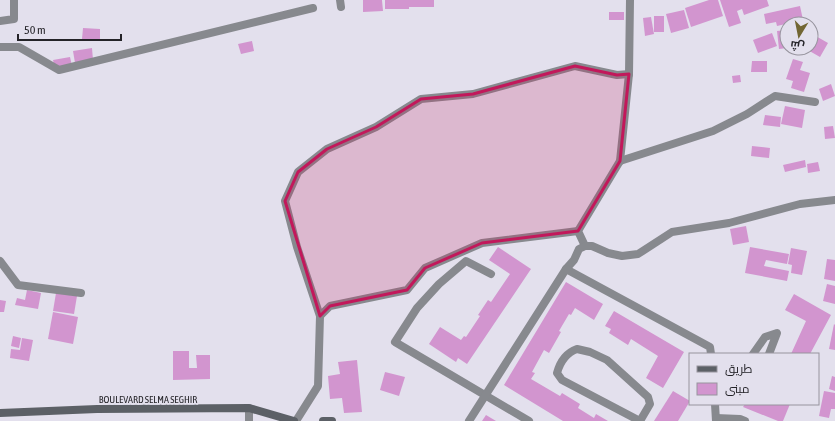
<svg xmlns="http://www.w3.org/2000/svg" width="835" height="421" font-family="'Asap Condensed',Cairo,sans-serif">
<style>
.building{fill:#d295cf}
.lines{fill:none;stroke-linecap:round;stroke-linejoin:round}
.street{stroke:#87898e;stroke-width:8}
.secondary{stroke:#5c6066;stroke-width:8}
.marked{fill:#c2185b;fill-opacity:0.2;stroke:#c2185b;stroke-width:3;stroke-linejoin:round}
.labels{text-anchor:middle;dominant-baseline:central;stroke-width:3.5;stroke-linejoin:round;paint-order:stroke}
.street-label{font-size:10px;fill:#242328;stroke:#e3e0ed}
</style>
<rect width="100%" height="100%" fill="#e3e0ed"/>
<g class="building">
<path d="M363 0H382L383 11 363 12Z"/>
<path d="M385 0H434V7H409V9H385Z"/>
<path d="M709 0H718L723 16 691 27 685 8Z"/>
<path d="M720 0H767L769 6 744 15 742 9 737 11 741 23 729 27Z"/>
<path d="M800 6 803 20 777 26 776 22 766 24 764 14Z"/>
<path d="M684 10 689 28 671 33 666 14Z"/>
<rect x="609" y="12" width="15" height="8"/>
<rect x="654" y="16" width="10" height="16"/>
<path d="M651 17 654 34 645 36 643 18Z"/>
<path d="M83 28 100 29V40L82 39Z"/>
<path d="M787 30V48L779 49 777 31Z"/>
<path d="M772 33 777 46 758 53 753 40Z"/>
<path d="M814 35 828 43 820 57 806 49V48H811V40Z"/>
<path d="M252 41 254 51 241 54 238 44Z"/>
<path d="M92 48 93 60 75 63 73 51Z"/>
<path d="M70 57 72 66 55 69 53 60Z"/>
<path d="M793 59 803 62 800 70 810 73 804 92 791 88 793 81 786 79Z"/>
<path d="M752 61H767V72H751Z"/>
<path d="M740 75 741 82 733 83 732 76Z"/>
<path d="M831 84 835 96 823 101 819 89Z"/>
<path d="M785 106 805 110 802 128 781 124Z"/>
<path d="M765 115 781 117 780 127 763 125Z"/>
<path d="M833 126 835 138 825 139 824 127Z"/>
<path d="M752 146 770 148 769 158 751 156Z"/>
<path d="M805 160 806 167 785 172 783 165Z"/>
<path d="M818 162 820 171 808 173 807 164Z"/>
<path d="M746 226 749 242 733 245 730 229Z"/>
<path d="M498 247 531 269 467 364 458 358 456 362 429 344 440 327 461 340 464 336 466 337 480 316 478 315 488 300 491 302 510 274 489 260Z"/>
<path d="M750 247 789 254 787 264 766 260 764 266 789 271 787 281 745 273Z"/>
<path d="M791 248 807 251 802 275 791 273 792 265 788 264Z"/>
<path d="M827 259 835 260V281L824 279Z"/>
<path d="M566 282 603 304 594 320 575 308 571 315 569 314 559 331 561 332 549 353 544 350 532 372 535 373 531 379 560 396 562 393 580 404 578 408 594 418 596 414 608 421H563L504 385Z"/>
<path d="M827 284 835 286V304L823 301Z"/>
<path d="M27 290 41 293 38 309 15 305 17 298 25 300Z"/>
<path d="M56 293 77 296 74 314 53 311Z"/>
<path d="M794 294 831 315 810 354H791L806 321 785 310Z"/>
<path d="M0 300 6 301 4 312H0Z"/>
<path d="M614 311 684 352 663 388 646 378 658 356 631 339 628 345 609 333 611 329 605 326Z"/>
<path d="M53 312 78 317 73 344 48 339Z"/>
<path d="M834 324 835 325V350L829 349Z"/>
<path d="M13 336 21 338 19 348 11 346Z"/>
<path d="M22 338 33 340 29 361 10 358 11 349 20 350Z"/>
<path d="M173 351H189V368H197L196 355H210V379L173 380Z"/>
<path d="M357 360 362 412 344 413 342 398 330 399 328 376 340 374 338 362Z"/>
<path d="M385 372 405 377 399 396 380 390Z"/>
<path d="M832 376 835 377V391L829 389Z"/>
<path d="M673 391 690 401 678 421H654Z"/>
<path d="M824 391 835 393V409H831L829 418 819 416Z"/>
<path d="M745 404H790L783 421H778L743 407Z"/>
<path d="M486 415 496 421H482Z"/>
</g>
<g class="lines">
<g class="street">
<path d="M340 0 341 7"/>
<path d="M0 21 14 19V0"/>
<path d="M0 47H19L59 70 313 8"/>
<path d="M620 161 629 74 630 0"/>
<path d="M585 246 578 231 620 161 713 131 747 114 775 96 815 102"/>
<path d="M0 261 18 285 81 293"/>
<path d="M566 269 574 260 579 249 585 246H592L608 253 622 256 638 254 672 232 729 223 800 204 835 200"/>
<path d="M491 274 466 261 439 284 417 308 395 342 529 421"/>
<path d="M320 316 297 247 285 201 298 172 327 149 376 127 421 99 473 94 575 66 617 75 629 74"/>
<path d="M577 349 590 352 607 360 648 397 650 404 640 421 562 380 557 373C560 362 566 353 577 349Z"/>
<path d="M753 354 765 337 777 333 769 354"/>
<path d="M715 404 716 421"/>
<path d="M249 408V421"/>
<path d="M716 418 740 419 745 421"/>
<path d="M296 421 318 386 320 316 330 306 407 290 425 268 482 243 578 231"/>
<path d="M469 421 566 269 710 347 711 354"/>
</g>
<g class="secondary">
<path d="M0 413 97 409 249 408 294 421"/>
<path d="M323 421H332"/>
</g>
</g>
<path class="marked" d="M575 66 617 75 629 74 620 161 578 231 482 243 425 268 407 290 330 306 320 316 285 201 298 172 327 149 376 127 421 99 473 94Z"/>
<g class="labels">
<g class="street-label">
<text x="148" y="399">BOULEVARD SELMA SEGHIR</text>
</g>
</g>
<rect x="689" y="353" width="130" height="52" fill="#e3e0ed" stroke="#97949e"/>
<rect x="697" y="366" width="20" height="6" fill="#5c6066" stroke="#97949e"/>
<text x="725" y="373" font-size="12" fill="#242328">طريق</text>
<rect x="697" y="383" width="20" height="12" fill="#d295cf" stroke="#97949e"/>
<text x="725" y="393" font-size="12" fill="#242328">مبنى</text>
<g transform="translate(799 36) rotate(190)"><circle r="19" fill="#e3e0ed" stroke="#97949e"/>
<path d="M0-3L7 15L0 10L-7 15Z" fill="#726633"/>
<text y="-6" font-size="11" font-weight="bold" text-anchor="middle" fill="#242328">ش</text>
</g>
<path d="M18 34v6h103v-6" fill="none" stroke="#242328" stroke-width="2"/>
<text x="24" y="34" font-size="12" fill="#242328" stroke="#e3e0ed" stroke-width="3" paint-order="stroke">50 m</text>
</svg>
